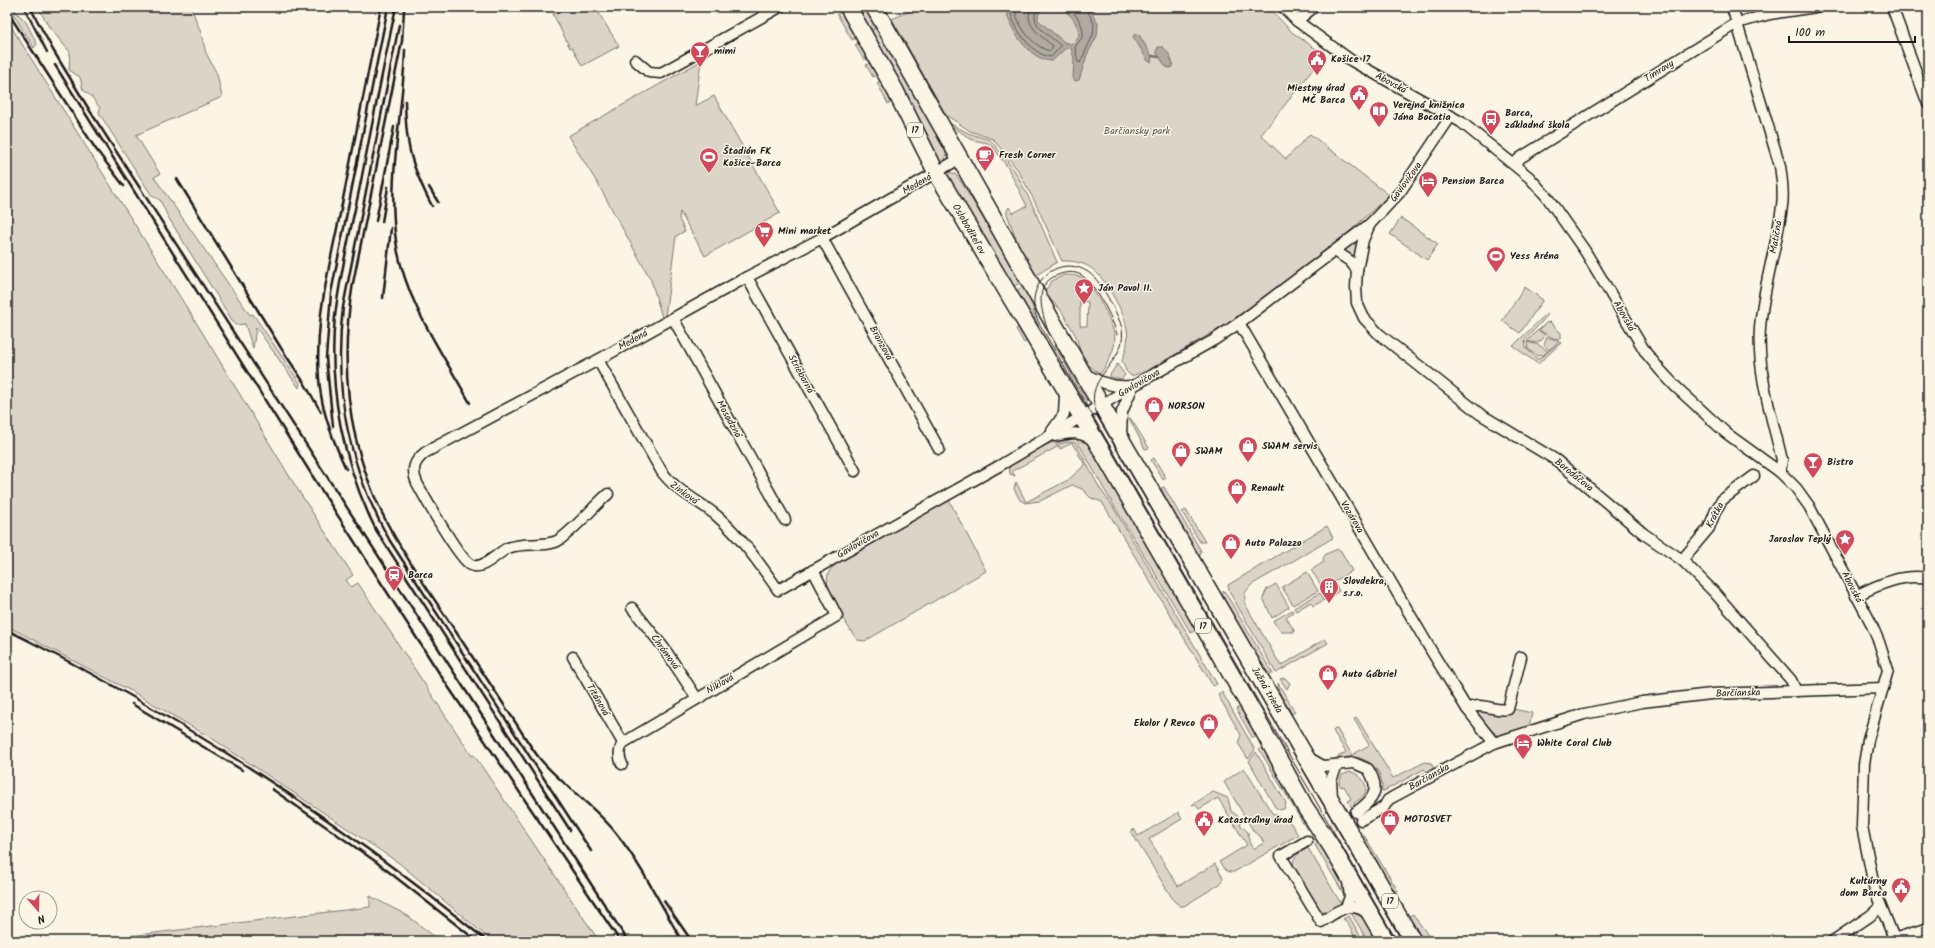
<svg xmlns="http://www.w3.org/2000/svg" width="1935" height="948" font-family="Kalam,sans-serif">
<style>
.green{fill:#dbd5c8;stroke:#7c7872;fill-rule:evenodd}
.water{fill:#b0aba1;stroke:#75726c}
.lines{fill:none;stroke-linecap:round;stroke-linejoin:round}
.shore{stroke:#575551;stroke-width:1}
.stream{stroke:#75726c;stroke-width:2.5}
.minor-tunnel{stroke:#dad4c7;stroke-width:10;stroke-dasharray:10 5;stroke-linecap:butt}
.minor-casing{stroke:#1c1c1c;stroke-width:13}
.primary-casing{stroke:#1c1c1c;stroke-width:19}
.minor{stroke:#fcf5e5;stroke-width:10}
.primary{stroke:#fcf5e5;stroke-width:16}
.tram{stroke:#1c1c1c;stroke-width:1}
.rail{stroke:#1c1c1c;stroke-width:2.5}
.labels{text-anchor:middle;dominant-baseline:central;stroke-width:3;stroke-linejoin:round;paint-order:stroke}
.shield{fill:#fcf5e5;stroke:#5f5d58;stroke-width:1}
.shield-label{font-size:9px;font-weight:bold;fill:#1c1c1c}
.poi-label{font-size:10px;font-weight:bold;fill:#1c1c1c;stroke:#fcf5e5;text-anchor:start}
.street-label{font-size:10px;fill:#1c1c1c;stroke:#fcf5e5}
.park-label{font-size:10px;fill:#555450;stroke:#fcf5e5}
</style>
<rect width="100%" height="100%" fill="#fcf5e5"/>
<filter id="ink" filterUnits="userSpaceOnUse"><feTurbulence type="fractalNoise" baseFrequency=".025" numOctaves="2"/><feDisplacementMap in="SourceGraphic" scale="8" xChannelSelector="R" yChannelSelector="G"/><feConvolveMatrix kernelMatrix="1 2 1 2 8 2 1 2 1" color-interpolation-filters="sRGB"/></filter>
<g filter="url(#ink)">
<g class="green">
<path d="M9 7H15V11L26 22 37 44 34 48Z"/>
<path d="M38 7H191L201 33 206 53 217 74 222 97 136 135 160 174 154 177 250 315 253 314 300 383 299 388 256 327 253 349 245 324 235 325 168 217 160 200 152 196 99 113 100 108 91 96 83 90 80 77 69 70 70 52 49 27Z"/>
<path d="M571 7H595L619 46 582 66 572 47 570 48 553 14Z"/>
<path d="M853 7H867L877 26 867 32Z"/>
<path d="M919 7H1268L1293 33 1319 51 1322 58 1261 135 1286 159 1310 134 1389 195 1349 232 1227 324 1147 371 1131 376 1126 371 1122 360C1134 335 1125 316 1112 294 1100 273 1089 260 1062 261L1035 202 1018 170 993 139 970 131 946 115 892 19Z"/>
<path d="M842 11 857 37 852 40 837 14Z"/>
<path d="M7 20 202 332 296 487 353 575 346 580 351 587 358 583 472 756 474 755 599 941H492L399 863 216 741 133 692 7 626Z"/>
<path d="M878 27 945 147C946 153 947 161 941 165L868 33Z"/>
<path d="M861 42 868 57 864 60 855 45Z"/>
<path d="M701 61 695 106 714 96 780 213 705 256 680 212 679 219 685 231 676 236 664 324 651 280 598 184 568 136Z"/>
<path d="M871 62 879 74 873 77 866 65Z"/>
<path d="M882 80 894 101 888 104 877 83Z"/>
<path d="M942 119 968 133 990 140 994 144 1015 171 1032 204 1057 262 1035 276 1025 262 1007 214V210L1009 207 1013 213 1027 206 1008 168 993 147 988 143 972 140Z"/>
<path d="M949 172 955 174 960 180 996 240 1023 281 1013 287 946 175Z"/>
<path d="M1401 218 1438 244 1427 260 1390 234Z"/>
<path d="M1357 239 1355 257 1342 251Z"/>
<path d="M1064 275C1070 275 1077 275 1082 278 1095 286 1115 326 1115 340 1114 352 1107 365 1100 374L1086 363 1081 354 1076 336 1061 310 1047 296 1045 291 1052 281ZM1080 301 1088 302 1087 326H1080Z"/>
<path d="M1026 285 1032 300 1034 315 1040 330 1082 402 1015 291Z"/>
<path d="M1525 287 1543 300 1520 333 1502 321Z"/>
<path d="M1547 313V316L1525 340 1526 348 1537 359H1539L1560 342 1561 343 1538 364 1513 346Z"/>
<path d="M1550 322 1561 333V339L1553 338 1539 330 1546 323Z"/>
<path d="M1049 325 1088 396 1086 401 1056 348Z"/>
<path d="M1020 326 1028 340 1024 343 1016 329Z"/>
<path d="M1538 330 1545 335 1542 340 1536 343 1527 341Z"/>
<path d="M1547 337 1559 341 1549 350 1544 345Z"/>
<path d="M1527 342 1539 345 1548 351 1543 355 1537 356 1528 349Z"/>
<path d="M1117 364 1125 375 1122 379 1109 377Z"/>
<path d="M1129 418 1131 419 1149 448 1145 449Z"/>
<path d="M1072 436 1073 439 1056 443V445L1067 442H1075L1099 487 1113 507 1217 684 1213 686 1102 502 1091 498 1082 489 1072 485 1040 501 1025 503 1020 500 1014 489 1016 482 1026 502 1068 480 1085 465 1072 443 1060 449 1059 446 1012 471 1015 476 1010 474 1009 467C1028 454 1049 441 1072 436Z"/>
<path d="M1075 437 1083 440 1092 446 1199 628 1191 633 1104 489Z"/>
<path d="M1154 458 1166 478 1163 480 1151 460Z"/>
<path d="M1164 487 1201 551 1199 559 1185 538 1161 488Z"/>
<path d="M949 500 986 571 865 641 857 640C848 626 820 588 829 572 830 569 835 566 837 563Z"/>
<path d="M1186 510 1205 542H1200L1182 512Z"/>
<path d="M1327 526 1333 538 1251 585 1245 593V604L1281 666 1325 639 1328 643 1276 673 1230 593 1228 585Z"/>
<path d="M1338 549 1341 551 1352 571 1323 588 1311 570 1324 562 1323 558 1326 554Z"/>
<path d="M1307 572 1318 591 1293 605 1282 587Z"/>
<path d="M1276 584 1289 607 1272 618 1263 598 1267 589Z"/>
<path d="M1336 585 1339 591 1328 598 1324 591Z"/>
<path d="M1223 590 1225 592 1273 674C1259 674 1220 603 1223 590Z"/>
<path d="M1320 593 1324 600 1313 606 1311 602 1296 611 1294 608Z"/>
<path d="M1292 610 1293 612 1286 617 1295 632H1281L1273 621Z"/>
<path d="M1285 678 1290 683 1287 689 1280 679Z"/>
<path d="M1278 683 1295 712 1292 714 1279 692Z"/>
<path d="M1222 692 1255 750 1248 759 1238 743 1241 735 1218 695Z"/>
<path d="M1244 705 1261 737H1252L1236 709Z"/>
<path d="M1484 709 1511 715 1513 709 1532 713 1529 727 1499 737 1486 725 1477 713Z"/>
<path d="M1357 718 1393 778 1425 762 1431 763 1434 769 1428 773 1424 769 1384 791H1382C1384 770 1368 756 1348 757 1342 758 1336 763 1330 762L1346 752 1333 731 1335 729H1337L1352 755 1369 745 1354 719Z"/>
<path d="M1264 744 1295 798 1309 828 1307 830 1259 749Z"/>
<path d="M1256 752 1286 803 1284 809 1279 810 1275 807 1249 761Z"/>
<path d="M1244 768 1272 813 1290 822 1298 835 1234 872C1226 873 1223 867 1219 862L1247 845 1218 798 1199 809 1195 804 1192 805 1213 792 1228 798 1231 811 1239 817 1241 826 1248 832 1249 842 1253 849 1264 843 1260 836 1254 832 1224 782Z"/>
<path d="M1350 772C1360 773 1370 785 1364 795 1361 799 1357 801 1354 803L1356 808 1353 810 1348 801 1351 799 1344 786 1341 787 1339 783 1342 775Z"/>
<path d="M1179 812V814L1182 819 1149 839 1178 886 1215 864 1223 878 1220 884 1184 906H1180L1174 901 1131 832 1134 829 1138 836Z"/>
<path d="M1363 834 1364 835 1398 891 1395 893C1386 882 1362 846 1363 834Z"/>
<path d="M1319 843 1344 886 1346 898 1315 845Z"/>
<path d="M1308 848 1340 902 1341 905C1332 910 1326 915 1317 907L1293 866C1292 856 1301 852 1308 848Z"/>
<path d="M370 896 408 916 440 941H88L370 907Z"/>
<path d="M1351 913C1365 914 1370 930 1376 941H1368Z"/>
<path d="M1413 914 1432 941H1420L1408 917Z"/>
<path d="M1349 916 1363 941H1357L1347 922 1343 919Z"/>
</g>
<g class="water">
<path d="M1006 7H1048C1041 9 1038 12 1038 20L1064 42 1071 44 1076 41 1079 35C1077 21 1071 14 1058 7H1089L1098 24 1097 36 1087 55 1079 80 1075 81 1073 79 1074 59 1071 48H1066L1052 61C1030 61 1007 27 1006 7Z"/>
<path d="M1136 34 1139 35 1152 56 1151 62 1148 61 1134 38 1133 36Z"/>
<path d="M1158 47H1163L1169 54 1173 64 1171 68 1166 67 1156 52Z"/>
</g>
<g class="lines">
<g class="shore">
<path d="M1010 7C1011 25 1031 55 1051 57L1061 46C1050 35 1025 24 1039 7"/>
<path d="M1015 7C1016 25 1033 47 1050 51L1053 46C1042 37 1021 23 1032 7"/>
<path d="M1066 7C1077 15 1083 22 1083 36L1075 47 1078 62 1080 63 1093 35 1094 24 1086 7"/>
</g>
<g class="stream">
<path d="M1092 11 1098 7"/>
<path d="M1152 56 1159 57"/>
</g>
<path class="minor-tunnel" d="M1307 841 1356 812"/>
<defs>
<g id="minor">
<path d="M1283 7 1297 21 1352 61 1461 122 1529 177 1547 197 1585 251 1646 353 1661 371 1676 387 1726 433 1780 472 1796 488 1809 506 1870 621 1879 642 1888 670 1868 740 1864 764 1862 826 1875 891 1895 941"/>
<path d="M1732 7 1780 166C1782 179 1784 193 1782 206 1777 247 1763 286 1760 328 1757 373 1772 417 1782 460L1780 472"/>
<path d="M1892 7 1928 104"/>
<path d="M1297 21 1314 7"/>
<path d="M635 60 649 72 661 73 780 7"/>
<path d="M1514 164 1520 158 1737 23 1770 14 1816 7"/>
<path d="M1370 224 1363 240 1357 270 1356 287 1357 303 1364 318 1378 333 1403 353 1480 414 1556 460 1644 534 1682 560 1714 592 1791 680 1796 691"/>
<path d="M822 238 939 449"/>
<path d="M1335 251 1350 261 1357 270"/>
<path d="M747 277 855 471"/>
<path d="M673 318 785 520"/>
<path d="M1239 323 1432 652 1467 709 1494 743"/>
<path d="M598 360 662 472C676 491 699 501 717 516 741 537 760 564 778 590L999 466 1133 386 1214 340 1239 323 1370 224 1400 192 1451 116"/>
<path d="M1084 373C1099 382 1113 388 1131 386"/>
<path d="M1052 431 1064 414 1065 394"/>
<path d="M1121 435 1122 412 1133 386"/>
<path d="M1055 436C1069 432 1082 431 1094 441"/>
<path d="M608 494C592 508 577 527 559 540 547 548 523 541 508 548 498 552 483 571 471 565 459 559 425 498 417 483 411 469 414 461 426 452L598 360 747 277 822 238 959 159"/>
<path d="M1682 560 1709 528 1716 510 1722 500 1754 476"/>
<path d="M1856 596C1879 584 1902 574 1928 578"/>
<path d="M632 608 664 648 696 697"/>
<path d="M573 657 623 743"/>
<path d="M1467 709C1482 701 1494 712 1508 709L1521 657"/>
<path d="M1309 758 1323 766 1354 763 1368 769C1381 789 1374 800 1356 812"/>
<path d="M622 764C618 756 619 750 623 743L837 616 813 570"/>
<path d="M1332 797 1331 780 1337 766"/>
<path d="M1361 820 1384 807 1388 800 1393 797 1494 743 1584 714 1642 702 1711 694 1883 688"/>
<path d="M1307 841 1281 856 1321 922C1336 912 1352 898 1369 915"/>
<path d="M1346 907 1350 897 1348 881"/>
<path d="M1894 939 1928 928"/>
<path d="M1833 941 1870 916 1880 907"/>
</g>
<g id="primary">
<path d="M848 7 895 90 936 172 1099 446 1254 714 1305 807 1331 846 1386 941"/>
<path d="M874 7 1040 300 1413 941"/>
</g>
</defs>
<use href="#minor" class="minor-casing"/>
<use href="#primary" class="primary-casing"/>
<use href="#minor" class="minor"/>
<use href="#primary" class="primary"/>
<g class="tram">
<path d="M1048 331C1042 312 1032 284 1058 275 1065 272 1074 271 1081 275 1095 283 1114 320 1117 335"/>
<path d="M1397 941 1040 325C1036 317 1033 308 1034 299 1037 272 1065 257 1088 272 1101 281 1110 301 1117 315 1141 361 1078 372 1097 414L1402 941"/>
</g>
<g class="rail">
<path d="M24 7 47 52"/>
<path d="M30 7 53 50 90 111 628 941"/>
<path d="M396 7C383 68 371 130 359 191 350 232 340 274 335 316 328 389 343 464 376 530L570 830"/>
<path d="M404 10 402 41 353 283C339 365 348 447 386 521 408 563 436 601 462 641 478 665 494 690 510 714 520 729 529 745 540 759 563 786 594 805 616 833 642 866 661 905 682 941"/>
<path d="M7 11 95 148 124 186"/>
<path d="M399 25 343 307C333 389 349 469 390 541L591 851"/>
<path d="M405 50C403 114 387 178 396 241 404 300 442 352 470 403"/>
<path d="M55 65 320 488 443 679 620 941"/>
<path d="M405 101C406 147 411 165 432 206"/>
<path d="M177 179 281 348 305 384 321 412"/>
<path d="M429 187 438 202"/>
<path d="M376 221 394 127"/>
<path d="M382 222 388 187"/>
<path d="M383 298 391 228"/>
<path d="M333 426 326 358 331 293 388 7"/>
<path d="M346 469C335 445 325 421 321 395 311 333 329 269 341 209 354 142 368 74 381 7"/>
<path d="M7 630C179 715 339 820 487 941"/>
<path d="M132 704 242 770"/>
<path d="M272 789 375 861 477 941"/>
<path d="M664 901 691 940"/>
</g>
</g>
</g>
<defs>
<symbol id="bar-pin" viewBox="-11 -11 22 30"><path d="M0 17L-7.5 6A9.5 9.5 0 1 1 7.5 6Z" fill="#d1495b" stroke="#fcf5e5"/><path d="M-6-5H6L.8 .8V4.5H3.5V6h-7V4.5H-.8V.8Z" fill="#fff"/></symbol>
<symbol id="civic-pin" viewBox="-11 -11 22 30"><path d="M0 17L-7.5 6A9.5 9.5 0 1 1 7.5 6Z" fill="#d1495b" stroke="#fcf5e5"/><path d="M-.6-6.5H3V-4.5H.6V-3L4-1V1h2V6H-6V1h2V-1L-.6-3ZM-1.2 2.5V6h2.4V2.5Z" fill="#fff"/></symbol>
<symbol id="library-pin" viewBox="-11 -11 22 30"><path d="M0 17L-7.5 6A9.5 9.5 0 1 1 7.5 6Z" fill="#d1495b" stroke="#fcf5e5"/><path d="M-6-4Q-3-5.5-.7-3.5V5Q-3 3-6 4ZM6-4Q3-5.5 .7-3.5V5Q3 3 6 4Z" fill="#fff"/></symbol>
<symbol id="bus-pin" viewBox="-11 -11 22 30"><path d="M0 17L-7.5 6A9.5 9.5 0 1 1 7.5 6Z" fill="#d1495b" stroke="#fcf5e5"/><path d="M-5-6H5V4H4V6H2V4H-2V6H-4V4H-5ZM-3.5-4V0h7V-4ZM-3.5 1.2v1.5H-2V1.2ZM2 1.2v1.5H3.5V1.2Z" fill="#fff"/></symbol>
<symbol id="cafe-pin" viewBox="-11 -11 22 30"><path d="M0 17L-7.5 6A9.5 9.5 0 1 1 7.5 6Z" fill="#d1495b" stroke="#fcf5e5"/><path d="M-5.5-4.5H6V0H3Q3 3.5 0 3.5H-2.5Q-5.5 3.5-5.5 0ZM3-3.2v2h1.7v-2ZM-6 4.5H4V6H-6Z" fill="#fff"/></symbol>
<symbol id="stadium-pin" viewBox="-11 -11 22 30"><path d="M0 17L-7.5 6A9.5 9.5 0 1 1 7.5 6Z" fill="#d1495b" stroke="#fcf5e5"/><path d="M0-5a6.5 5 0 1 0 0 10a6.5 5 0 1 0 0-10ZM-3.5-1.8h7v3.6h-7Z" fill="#fff"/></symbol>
<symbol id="hotel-pin" viewBox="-11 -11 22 30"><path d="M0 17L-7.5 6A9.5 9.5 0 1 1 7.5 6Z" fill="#d1495b" stroke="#fcf5e5"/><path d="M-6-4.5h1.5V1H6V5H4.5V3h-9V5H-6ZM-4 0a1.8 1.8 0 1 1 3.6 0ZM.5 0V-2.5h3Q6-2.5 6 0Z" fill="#fff"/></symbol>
<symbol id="supermarket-pin" viewBox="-11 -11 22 30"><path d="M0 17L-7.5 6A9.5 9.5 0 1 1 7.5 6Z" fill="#d1495b" stroke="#fcf5e5"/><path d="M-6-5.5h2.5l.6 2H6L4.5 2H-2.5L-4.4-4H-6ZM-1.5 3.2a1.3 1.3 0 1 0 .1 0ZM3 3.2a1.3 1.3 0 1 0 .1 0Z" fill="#fff"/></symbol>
<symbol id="sight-pin" viewBox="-11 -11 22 30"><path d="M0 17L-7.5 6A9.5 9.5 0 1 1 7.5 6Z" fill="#d1495b" stroke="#fcf5e5"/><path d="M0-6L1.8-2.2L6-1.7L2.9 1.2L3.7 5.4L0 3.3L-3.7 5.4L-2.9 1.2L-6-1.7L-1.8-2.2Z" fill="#fff"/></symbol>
<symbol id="shop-pin" viewBox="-11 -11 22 30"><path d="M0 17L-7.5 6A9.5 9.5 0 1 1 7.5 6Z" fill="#d1495b" stroke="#fcf5e5"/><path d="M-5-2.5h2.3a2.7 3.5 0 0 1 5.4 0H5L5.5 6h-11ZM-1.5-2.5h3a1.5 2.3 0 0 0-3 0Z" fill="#fff"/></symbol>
<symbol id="station-pin" viewBox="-11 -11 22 30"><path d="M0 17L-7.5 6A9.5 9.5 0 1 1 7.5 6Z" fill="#d1495b" stroke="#fcf5e5"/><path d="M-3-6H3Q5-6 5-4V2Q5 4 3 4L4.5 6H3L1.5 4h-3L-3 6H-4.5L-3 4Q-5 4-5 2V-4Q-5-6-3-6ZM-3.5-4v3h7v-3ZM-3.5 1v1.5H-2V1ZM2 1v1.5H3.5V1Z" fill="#fff"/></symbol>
<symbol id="building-pin" viewBox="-11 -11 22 30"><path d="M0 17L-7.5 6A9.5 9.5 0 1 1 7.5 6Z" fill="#d1495b" stroke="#fcf5e5"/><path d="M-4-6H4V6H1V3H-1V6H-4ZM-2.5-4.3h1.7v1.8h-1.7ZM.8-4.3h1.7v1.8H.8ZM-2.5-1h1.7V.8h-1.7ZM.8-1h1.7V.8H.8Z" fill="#fff"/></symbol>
</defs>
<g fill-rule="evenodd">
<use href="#bar-pin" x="689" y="40" width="22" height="30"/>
<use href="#civic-pin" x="1306" y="48" width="22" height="30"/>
<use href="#civic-pin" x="1348" y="83" width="22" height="30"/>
<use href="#library-pin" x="1368" y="100" width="22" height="30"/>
<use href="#bus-pin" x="1480" y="108" width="22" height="30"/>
<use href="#cafe-pin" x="974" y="144" width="22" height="30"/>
<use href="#stadium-pin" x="698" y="146" width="22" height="30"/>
<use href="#hotel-pin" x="1417" y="170" width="22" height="30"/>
<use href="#supermarket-pin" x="753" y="220" width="22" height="30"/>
<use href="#stadium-pin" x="1485" y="245" width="22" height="30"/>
<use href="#sight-pin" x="1073" y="277" width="22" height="30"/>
<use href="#shop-pin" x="1143" y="395" width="22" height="30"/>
<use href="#shop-pin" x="1237" y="435" width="22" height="30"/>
<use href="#shop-pin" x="1170" y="440" width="22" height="30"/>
<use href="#bar-pin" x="1802" y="451" width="22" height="30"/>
<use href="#shop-pin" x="1226" y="477" width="22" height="30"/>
<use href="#sight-pin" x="1834" y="528" width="22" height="30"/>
<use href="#shop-pin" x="1220" y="532" width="22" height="30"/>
<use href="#station-pin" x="383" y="564" width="22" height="30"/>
<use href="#building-pin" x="1318" y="576" width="22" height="30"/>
<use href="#shop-pin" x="1317" y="663" width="22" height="30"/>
<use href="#shop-pin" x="1198" y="712" width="22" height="30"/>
<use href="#hotel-pin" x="1512" y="732" width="22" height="30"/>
<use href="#shop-pin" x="1379" y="808" width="22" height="30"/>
<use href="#civic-pin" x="1193" y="809" width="22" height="30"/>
<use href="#civic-pin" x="1890" y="876" width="22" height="30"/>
</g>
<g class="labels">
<g class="shield">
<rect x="907" y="123" width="16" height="14" rx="3"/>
<rect x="1195" y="619" width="16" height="14" rx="3"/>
<rect x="1382" y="894" width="16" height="14" rx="3"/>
</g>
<g class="shield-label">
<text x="915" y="130">17</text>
<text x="1203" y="626">17</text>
<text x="1390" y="901">17</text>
</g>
<g class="poi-label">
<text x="714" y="51">mimi</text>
<text x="1331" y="59">Košice 17</text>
<text x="1345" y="88" text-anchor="end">Miestny úrad<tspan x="1345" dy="12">MČ Barca</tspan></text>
<text x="1393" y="105">Verejná knižnica<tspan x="1393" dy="12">Jána Bocatia</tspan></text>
<text x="1505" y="113">Barca,<tspan x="1505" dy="12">základná škola</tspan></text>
<text x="723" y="151">Štadión FK<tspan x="723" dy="12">Košice-Barca</tspan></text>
<text x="999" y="155">Fresh Corner</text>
<text x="1442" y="181">Pension Barca</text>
<text x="778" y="231">Mini market</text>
<text x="1510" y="256">Yess Aréna</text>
<text x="1098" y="288">Ján Pavol II.</text>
<text x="1168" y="406">NORSON</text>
<text x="1262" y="446">SWAM servis</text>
<text x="1195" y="451">SWAM</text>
<text x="1827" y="462">Bistro</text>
<text x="1251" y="488">Renault</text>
<text x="1831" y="539" text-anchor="end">Jaroslav Teplý</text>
<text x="1245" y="543">Auto Palazzo</text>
<text x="408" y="575">Barca</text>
<text x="1343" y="581">Slovdekra,<tspan x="1343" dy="12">s.r.o.</tspan></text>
<text x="1342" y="674">Auto Gábriel</text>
<text x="1195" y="723" text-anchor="end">Ekolor / Revco</text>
<text x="1537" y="743">White Coral Club</text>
<text x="1404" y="819">MOTOSVET</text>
<text x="1218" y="820">Katastrálny úrad</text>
<text x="1887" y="881" text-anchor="end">Kultúrny<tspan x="1887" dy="12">dom Barca</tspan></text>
</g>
<g class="street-label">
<text transform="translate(1659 71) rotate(-32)">Timravy</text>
<text transform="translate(1391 83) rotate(28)">Abovská</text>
<text transform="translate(1406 182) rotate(-54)">Gavlovičova</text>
<text transform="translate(917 184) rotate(-30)">Medená</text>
<text transform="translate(969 229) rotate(60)">Osloboditeľov</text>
<text transform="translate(1776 237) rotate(-80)">Matičná</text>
<text transform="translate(1624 316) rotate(60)">Abovská</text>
<text transform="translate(633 340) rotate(-29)">Medená</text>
<text transform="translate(881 343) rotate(61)">Bronzová</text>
<text transform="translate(801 374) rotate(61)">Strieborná</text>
<text transform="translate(1139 383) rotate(-30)">Gavlovičova</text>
<text transform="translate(729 419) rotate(61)">Mosadzná</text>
<text transform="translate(1574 475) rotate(39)">Borodáčova</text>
<text transform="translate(684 493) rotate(36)">Zinková</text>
<text transform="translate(1715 515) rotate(-62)">Krátka</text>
<text transform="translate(1352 517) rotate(59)">Vozárova</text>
<text transform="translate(858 544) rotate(-30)">Gavlovičova</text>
<text transform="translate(1852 587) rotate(62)">Abovská</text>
<text transform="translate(665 652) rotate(54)">Chrómová</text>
<text transform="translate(720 684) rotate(-30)">Niklová</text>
<text transform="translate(1267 690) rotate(60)">Južná trieda</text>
<text transform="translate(1738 693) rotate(-2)">Barčianska</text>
<text transform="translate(598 700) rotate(60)">Titánová</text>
<text transform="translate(1429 777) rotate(-29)">Barčianska</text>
</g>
<g class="park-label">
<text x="1137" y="131">Barčiansky park</text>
</g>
</g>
<rect width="1935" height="948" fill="none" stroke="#fcf5e5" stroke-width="24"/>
<rect x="12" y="12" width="1911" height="924" fill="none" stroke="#1c1c1c" stroke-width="1.5" filter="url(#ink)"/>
<g transform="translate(38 910) rotate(160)"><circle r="19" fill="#fcf5e5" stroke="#a29e95"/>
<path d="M0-3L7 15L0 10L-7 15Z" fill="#d1495b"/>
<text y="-6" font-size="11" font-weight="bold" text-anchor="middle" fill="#1c1c1c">N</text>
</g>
<path d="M1789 36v6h126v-6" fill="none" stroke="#1c1c1c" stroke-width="2"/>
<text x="1795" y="36" font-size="12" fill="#1c1c1c" stroke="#fcf5e5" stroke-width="3" paint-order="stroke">100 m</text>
</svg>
